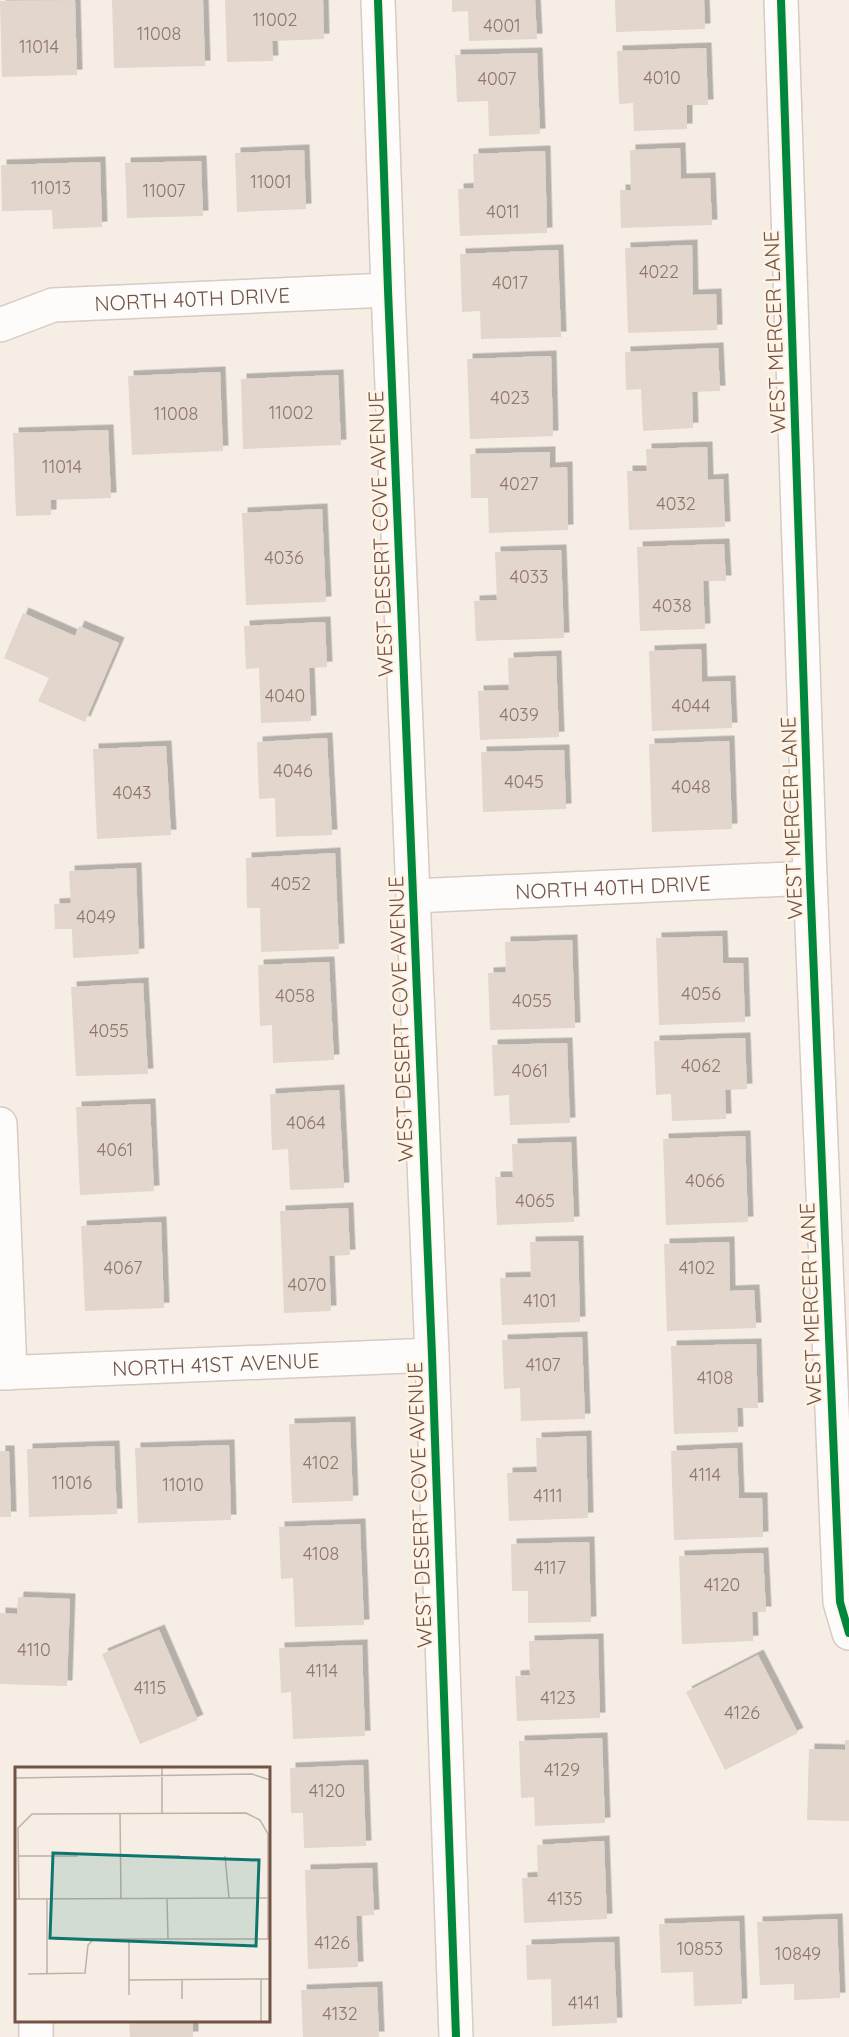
<svg xmlns="http://www.w3.org/2000/svg" width="849" height="2037" font-family="Quicksand,sans-serif">
<style>
.building{fill:#e2d6cd;filter:url(#shadow)}
.lines{fill:none;stroke-linecap:round;stroke-linejoin:round}
.minor-casing{stroke:#d7cbc4;stroke-width:36}
.minor{stroke:#fefcfb;stroke-width:33}
.cycleway-casing{stroke:#fff3e5;stroke-width:11}
.cycleway{stroke:#00873e;stroke-width:8}
.labels{text-anchor:middle;dominant-baseline:central;stroke-width:5;stroke-linejoin:round;paint-order:stroke}
.number-label{font-size:18px;fill:#90766b}
.street-label{font-size:21px;fill:#725447;stroke:#fff3e5}
.inset-road{fill:none;stroke:#c1b0a6;stroke-width:1.5}
.view{fill:#0f766e;fill-opacity:0.15;stroke:#0f766e;stroke-width:3}
.inset-edge{fill:none;stroke:#725447;stroke-width:3}
</style>
<defs>
<filter id="shadow"><feDropShadow dx="5.5" dy="-5.5" stdDeviation="0" flood-color="#0004"/></filter>
</defs>
<rect width="100%" height="100%" fill="#f6eee5"/>
<g class="building">
<path d="M75 0 77 75 2 77 0 1Z"/>
<path d="M112 0H203L205 66 114 68Z"/>
<path d="M225 0H323L324 39 272 41 273 61 227 62Z"/>
<path d="M452 0H535L537 39 469 41 468 11 452 12Z"/>
<path d="M615 0H704L705 29 616 32Z"/>
<path d="M706 48 708 105H687V129L634 131 633 103 619 104 617 51Z"/>
<path d="M537 53 540 134 489 136 488 101 457 102 455 55Z"/>
<path d="M680 148 681 179 710 178 712 225 621 228 620 190H631L630 150Z"/>
<path d="M304 150 306 209 237 212 235 153Z"/>
<path d="M545 151 547 233 460 236 458 189 474 188 473 154Z"/>
<path d="M201 161 203 216 127 218 125 163Z"/>
<path d="M100 162 102 227 53 229 52 210 2 211 1 165Z"/>
<path d="M692 245 693 295 716 294 717 330 628 333 625 248Z"/>
<path d="M558 250 561 337 481 339 480 311 462 312 460 254Z"/>
<path d="M718 348 720 391 692 392 693 428 643 431 641 389 626 390 625 352Z"/>
<path d="M551 356 553 436 470 439 467 359Z"/>
<path d="M220 372 223 451 132 455 128 376Z"/>
<path d="M338 375 341 445 243 449 241 379Z"/>
<path d="M108 430 111 498 51 500V515L16 516 13 433Z"/>
<path d="M707 447 708 480 723 479 725 527 629 530 627 471H647L646 449Z"/>
<path d="M550 452V468L567 467 568 530 489 533 488 498H471L470 454Z"/>
<path d="M322 509 326 602 246 605 242 513Z"/>
<path d="M724 544 726 581H703L705 629 640 631 637 547Z"/>
<path d="M561 550 564 638 476 641 474 601 497 600 495 552Z"/>
<path d="M23 613 75 636 79 626 119 643 85 722 38 701 49 678 4 658Z"/>
<path d="M325 622 327 667 309 668 311 721 261 723 259 668 246 669 244 626Z"/>
<path d="M701 649 702 682 730 681 732 728 652 731 649 651Z"/>
<path d="M556 656 559 737 480 740 478 691 509 690 508 658Z"/>
<path d="M327 738 332 835 276 837 275 798 259 799 257 742Z"/>
<path d="M729 741 732 829 652 832 649 744Z"/>
<path d="M166 746 171 835 97 839 93 749Z"/>
<path d="M564 750 566 809 483 812 481 752Z"/>
<path d="M335 853 339 949 261 952 260 908H247L246 858Z"/>
<path d="M136 868 139 954 73 958 72 929H55L54 904 71 903 69 871Z"/>
<path d="M722 936 723 963H743L745 1022 659 1025 656 938Z"/>
<path d="M572 940 575 1028 490 1030 488 973 506 972 505 942Z"/>
<path d="M329 962 334 1060 273 1063 272 1025 260 1026 258 965Z"/>
<path d="M143 983 148 1074 76 1076 71 987Z"/>
<path d="M745 1038 747 1089 725 1090 726 1119 672 1121 671 1094 656 1095 654 1041Z"/>
<path d="M567 1043 570 1123 510 1125 509 1095 494 1096 492 1045Z"/>
<path d="M339 1090 344 1188 290 1190 288 1149 272 1150 270 1094Z"/>
<path d="M150 1104 154 1191 80 1195 76 1107Z"/>
<path d="M745 1136 748 1222 666 1225 663 1139Z"/>
<path d="M571 1142 574 1222 497 1225 495 1177H513L512 1144Z"/>
<path d="M348 1208 350 1255 329 1256 331 1311 284 1313 280 1211Z"/>
<path d="M161 1222 164 1308 85 1311 81 1226Z"/>
<path d="M578 1241 580 1322 502 1325 500 1278 531 1277 530 1242Z"/>
<path d="M729 1242 730 1291 754 1290 756 1328 667 1331 664 1244Z"/>
<path d="M582 1337 585 1419 521 1421 520 1388 504 1389 502 1340Z"/>
<path d="M756 1344 758 1408H737L738 1432 674 1434 671 1346Z"/>
<path d="M350 1422 353 1501 292 1503 289 1424Z"/>
<path d="M586 1436 588 1518 509 1521 507 1473 537 1472 536 1438Z"/>
<path d="M229 1445 231 1520 138 1523 135 1448Z"/>
<path d="M114 1446 117 1514 29 1517 27 1449Z"/>
<path d="M737 1448 739 1498H762L763 1537 674 1540 671 1451Z"/>
<path d="M0 1451H9L11 1517H0Z"/>
<path d="M360 1524 364 1625 295 1627 293 1578 281 1579 279 1527Z"/>
<path d="M589 1542 591 1622 528 1623V1591H512L511 1544Z"/>
<path d="M763 1553 766 1612H752L753 1641 682 1644 679 1556Z"/>
<path d="M18 1597 70 1599 67 1686 0 1684V1613L17 1614Z"/>
<path d="M159 1630 198 1720 140 1744 102 1654Z"/>
<path d="M598 1639 600 1718 517 1721 515 1676 530 1675 529 1641Z"/>
<path d="M362 1645 365 1736 293 1739 291 1692 281 1693 279 1648Z"/>
<path d="M758 1655 798 1733 725 1770 686 1692Z"/>
<path d="M602 1738 605 1823 535 1826 534 1797 521 1798 519 1741Z"/>
<path d="M845 1740H849V1821L807 1820 809 1749 845 1750Z"/>
<path d="M363 1765 366 1846 304 1848 303 1813H291L290 1768Z"/>
<path d="M604 1841 607 1919 524 1923 522 1878 538 1877 537 1845Z"/>
<path d="M372 1868 374 1915 356 1916 358 1967 308 1969 305 1870Z"/>
<path d="M837 1919 840 1998 794 2000V1984L760 1985 757 1922Z"/>
<path d="M739 1921 742 2004 694 2006 693 1972 661 1973 659 1924Z"/>
<path d="M614 1942 617 2023 552 2026 551 1979 527 1980 526 1945Z"/>
<path d="M377 1987 379 2037H303L301 1990Z"/>
<path d="M129 2020H193V2037H130Z"/>
</g>
<g class="lines">
<defs>
<g id="minor">
<path d="M378 0 388 290 432 1355 456 2037"/>
<path d="M781 0 810 878 840 1602 849 1633"/>
<path id="s1" d="M0 325 53 305 388 290"/>
<path id="s2" d="M413 896 810 878"/>
<path d="M0 1124 10 1373"/>
<path id="s3" d="M0 1373 432 1355"/>
<path d="M36 2020V2037"/>
</g>
</defs>
<use href="#minor" class="minor-casing"/>
<use href="#minor" class="minor"/>
<defs>
<g id="cycleway">
<path d="M378 0 388 290 432 1355 456 2037"/>
<path d="M781 0 810 878 840 1602 849 1633"/>
</g>
</defs>
<use href="#cycleway" class="cycleway-casing"/>
<use href="#cycleway" class="cycleway"/>
</g>
<g class="labels">
<g class="number-label">
<text x="275" y="19">11002</text>
<text x="502" y="25">4001</text>
<text x="159" y="33">11008</text>
<text x="39" y="46">11014</text>
<text x="662" y="77">4010</text>
<text x="497" y="78">4007</text>
<text x="271" y="181">11001</text>
<text x="51" y="187">11013</text>
<text x="164" y="190">11007</text>
<text x="503" y="211">4011</text>
<text x="659" y="271">4022</text>
<text x="510" y="282">4017</text>
<text x="510" y="397">4023</text>
<text x="291" y="412">11002</text>
<text x="176" y="413">11008</text>
<text x="62" y="466">11014</text>
<text x="519" y="483">4027</text>
<text x="676" y="503">4032</text>
<text x="284" y="557">4036</text>
<text x="529" y="576">4033</text>
<text x="672" y="605">4038</text>
<text x="285" y="695">4040</text>
<text x="691" y="705">4044</text>
<text x="519" y="714">4039</text>
<text x="293" y="770">4046</text>
<text x="524" y="781">4045</text>
<text x="691" y="786">4048</text>
<text x="132" y="792">4043</text>
<text x="291" y="883">4052</text>
<text x="96" y="916">4049</text>
<text x="701" y="993">4056</text>
<text x="295" y="995">4058</text>
<text x="532" y="1000">4055</text>
<text x="109" y="1030">4055</text>
<text x="701" y="1065">4062</text>
<text x="530" y="1070">4061</text>
<text x="306" y="1122">4064</text>
<text x="115" y="1149">4061</text>
<text x="705" y="1180">4066</text>
<text x="535" y="1200">4065</text>
<text x="123" y="1267">4067</text>
<text x="697" y="1267">4102</text>
<text x="307" y="1284">4070</text>
<text x="540" y="1300">4101</text>
<text x="543" y="1364">4107</text>
<text x="715" y="1377">4108</text>
<text x="321" y="1462">4102</text>
<text x="705" y="1474">4114</text>
<text x="72" y="1482">11016</text>
<text x="183" y="1484">11010</text>
<text x="548" y="1495">4111</text>
<text x="321" y="1553">4108</text>
<text x="550" y="1567">4117</text>
<text x="722" y="1584">4120</text>
<text x="34" y="1649">4110</text>
<text x="322" y="1670">4114</text>
<text x="150" y="1687">4115</text>
<text x="558" y="1697">4123</text>
<text x="742" y="1712">4126</text>
<text x="562" y="1769">4129</text>
<text x="327" y="1790">4120</text>
<text x="565" y="1898">4135</text>
<text x="332" y="1942">4126</text>
<text x="700" y="1948">10853</text>
<text x="798" y="1953">10849</text>
<text x="584" y="2002">4141</text>
<text x="340" y="2013">4132</text>
</g>
<g class="street-label">
<text stroke="none"><textPath href="#s1" startOffset="196">NORTH 40TH DRIVE</textPath></text>
<text transform="translate(774 332) rotate(-92)">WEST MERCER LANE</text>
<text transform="translate(380 534) rotate(-92)">WEST DESERT COVE AVENUE</text>
<text transform="translate(791 818) rotate(-92)">WEST MERCER LANE</text>
<text stroke="none"><textPath href="#s2" startOffset="200">NORTH 40TH DRIVE</textPath></text>
<text transform="translate(400 1019) rotate(-92)">WEST DESERT COVE AVENUE</text>
<text transform="translate(810 1304) rotate(-92)">WEST MERCER LANE</text>
<text stroke="none"><textPath href="#s3" startOffset="216">NORTH 41ST AVENUE</textPath></text>
<text transform="translate(419 1505) rotate(-92)">WEST DESERT COVE AVENUE</text>
</g>
</g>
<g transform="translate(15 1767)">
<rect width="255" height="255" fill="#f6eee5"/>
<path class="inset-road" d="M147 0V46M0 11 237 7 255 13M105 47 106 132M4 89H63M105 89H165M210 89 214 131M152 131 153 172M0 132 255 131M4 132 3 61 17 47 231 46 245 53 253 67V172M32 132V207M13 207 70 206 73 178 79 172H255M167 212V232M114 213 255 212M114 228V172M246 255V212"/>
<path class="view" d="M38 86 244 93 241 179 35 171Z"/>
<rect width="255" height="255" class="inset-edge"/>
</g>
</svg>
